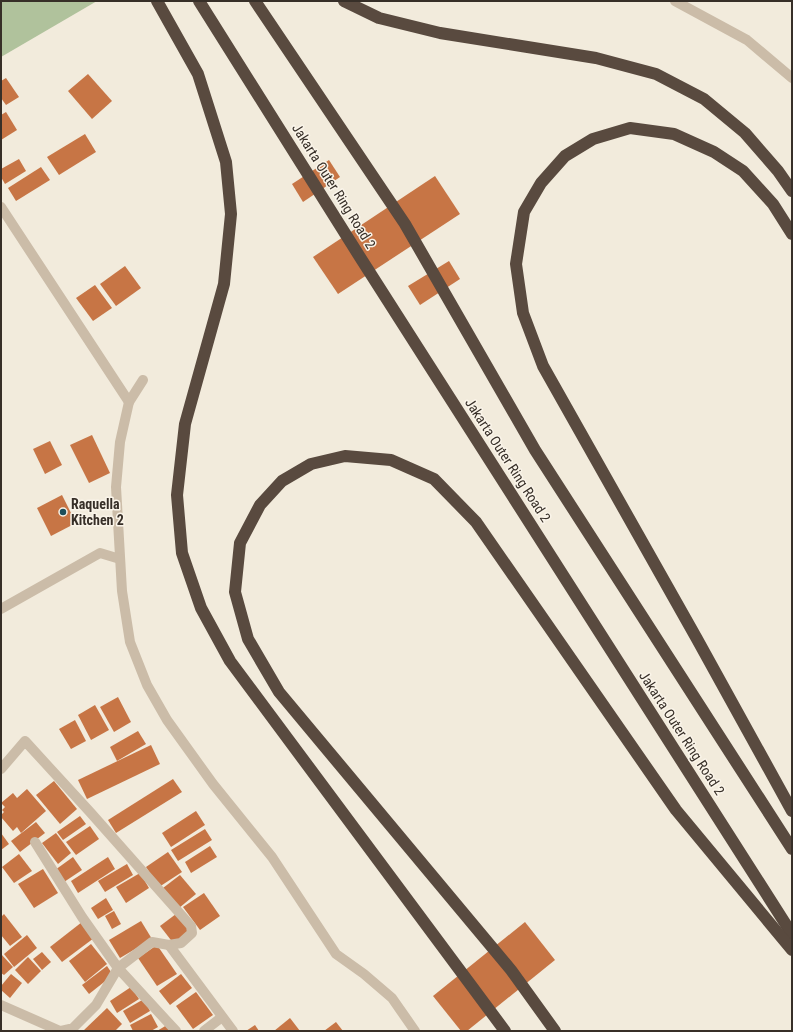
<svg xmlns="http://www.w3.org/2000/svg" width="793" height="1032" font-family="'Roboto Condensed',sans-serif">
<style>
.green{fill:#b0c29c}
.building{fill:#c77545}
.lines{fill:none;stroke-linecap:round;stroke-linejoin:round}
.street{stroke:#cbbca8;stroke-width:10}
.highway{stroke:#594a3f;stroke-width:12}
.poi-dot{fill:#1d4e5a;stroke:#faf4e9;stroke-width:1.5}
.labels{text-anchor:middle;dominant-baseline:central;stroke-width:3;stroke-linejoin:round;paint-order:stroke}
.street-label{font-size:14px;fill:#372f28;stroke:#faf4e9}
.poi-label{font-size:14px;font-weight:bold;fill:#372f28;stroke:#faf4e9;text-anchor:start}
</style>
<rect width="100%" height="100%" fill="#f2ebdc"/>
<path class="green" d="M1 1H97L1 57Z"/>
<g class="building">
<path d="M88 74 112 101 92 119 68 91Z"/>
<path d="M6 78 19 97 6 105 1 98V81Z"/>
<path d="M6 112 17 130 1 140V115Z"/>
<path d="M85 134 96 152 59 175 47 157Z"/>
<path d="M19 159 26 171 5 184 1 177V169Z"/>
<path d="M329 160 340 177 303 202 292 184Z"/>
<path d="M41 167 50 180 16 201 8 188Z"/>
<path d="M435 176 460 214 338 294 313 257Z"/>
<path d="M449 261 460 279 420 305 408 286Z"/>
<path d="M125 266 141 288 116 306 100 284Z"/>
<path d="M95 285 112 308 93 321 76 298Z"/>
<path d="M92 435 110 473 89 483 70 445Z"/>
<path d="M50 441 62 465 45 474 33 449Z"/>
<path d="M62 495 76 523 51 536 37 508Z"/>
<path d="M118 697 131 722 114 732 100 707Z"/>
<path d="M95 705 109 730 91 740 78 715Z"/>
<path d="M75 720 86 741 71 749 59 729Z"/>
<path d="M138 731 146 744 117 761 110 747Z"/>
<path d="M151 745 160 764 87 799 78 780Z"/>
<path d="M173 779 182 792 116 833 108 820Z"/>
<path d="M54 781 77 809 60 824 36 795Z"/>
<path d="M27 789 46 811 21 833 17 827 13 831 1 817V815L4 812 2 810 5 807 1 803 13 793 17 798Z"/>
<path d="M196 811 205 825 171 847 162 833Z"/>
<path d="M80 816 86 824 63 840 57 832Z"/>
<path d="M36 822 45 833 20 852 11 841Z"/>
<path d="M90 826 99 839 76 855 66 842Z"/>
<path d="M205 829 212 840 178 861 171 850Z"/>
<path d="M1 833 9 844 1 850Z"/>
<path d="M56 833 71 853 58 864 42 843Z"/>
<path d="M210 846 217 857 191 873 185 862Z"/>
<path d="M168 852 182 872 159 887 146 867Z"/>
<path d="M19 854 32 871 14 883 2 867Z"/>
<path d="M73 857 82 870 64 882 55 870Z"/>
<path d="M108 857 115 869 78 893 71 881Z"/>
<path d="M127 864 133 875 105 892 98 881Z"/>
<path d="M43 869 58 893 34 908 18 884Z"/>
<path d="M140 873 149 888 126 903 116 887Z"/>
<path d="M180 875 196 894 179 908 163 888Z"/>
<path d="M204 893 220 916 200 930 183 907Z"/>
<path d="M106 898 113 910 98 919 91 908Z"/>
<path d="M114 911 121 924 112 929 105 916Z"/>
<path d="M4 914 22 937 10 946 1 935V917Z"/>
<path d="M176 914 190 931 174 944 160 926Z"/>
<path d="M141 921 152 939 120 958 109 940Z"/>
<path d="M82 922 94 938 62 962 50 947Z"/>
<path d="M525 922 555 960 467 1031H461L433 996Z"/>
<path d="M27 935 37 948 14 967 4 954Z"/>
<path d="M91 944 107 964 85 982 69 961Z"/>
<path d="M157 945 177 974 157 986 138 958Z"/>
<path d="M42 952 51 962 42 970 33 959Z"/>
<path d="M1 954 13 967 4 975 1 973Z"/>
<path d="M28 957 41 971 28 984 15 970Z"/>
<path d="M107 966 113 975 89 994 82 985Z"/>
<path d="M11 974 22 983 10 998 1 990V986Z"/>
<path d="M181 974 192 988 170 1005 159 991Z"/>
<path d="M131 987 139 999 117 1013 110 1001Z"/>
<path d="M196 992 213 1015 193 1029 176 1006Z"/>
<path d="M144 999 150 1011 130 1023 123 1011Z"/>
<path d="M107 1008 122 1024 115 1031H83Z"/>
<path d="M151 1014 158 1027 151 1031H133L130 1025Z"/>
<path d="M290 1018 300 1031H274Z"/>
<path d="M336 1022 343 1031H324Z"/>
<path d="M167 1025 171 1031H157Z"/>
<path d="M255 1025 259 1031H246Z"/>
</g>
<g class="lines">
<g class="street">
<path d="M675 1 747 40 792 78"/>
<path d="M1 207 129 402 143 380"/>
<path d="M129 402 120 442 116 487 122 591 130 642 147 685 167 720 213 784 272 857 336 954 364 974 392 998 415 1031"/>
<path d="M1 609 100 553 120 559"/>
<path d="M1 769 25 741 90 812 191 926 192 933 181 943 169 945 152 942 118 968 96 1005 73 1028 60 1031"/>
<path d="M35 842 82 917 118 968 176 1031"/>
<path d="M169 945 233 1031"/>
<path d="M1 1005 60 1031"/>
<path d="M204 1031 222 1017"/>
</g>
<g class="highway">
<path d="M157 1 198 74 226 162 231 214 224 284 185 424 177 495 182 553 201 608 230 661 505 1031"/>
<path d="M199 1 358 254 792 934"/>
<path d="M255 1 405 224 535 450 792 849"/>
<path d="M344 1 379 18 440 33 596 58 656 74 704 99 745 133 778 171 792 191"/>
<path d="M792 234 773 204 743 171 714 152 674 134 630 128 593 139 565 156 541 183 524 212 516 264 523 313 543 366 697 639 792 811"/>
<path d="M555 1031 511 970 279 692 248 639 235 592 240 543 260 505 282 481 311 464 345 456 391 460 434 479 476 522 676 810 792 950"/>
</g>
</g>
<circle class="poi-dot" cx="63" cy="512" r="4"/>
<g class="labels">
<g class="street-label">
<text transform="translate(334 186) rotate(58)">Jakarta Outer Ring Road 2</text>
<text transform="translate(508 460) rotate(57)">Jakarta Outer Ring Road 2</text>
<text transform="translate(682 733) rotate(57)">Jakarta Outer Ring Road 2</text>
</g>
<g class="poi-label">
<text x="71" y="504">Raquella<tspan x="71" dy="16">Kitchen 2</tspan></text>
</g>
</g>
<rect width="793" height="1032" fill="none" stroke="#372f28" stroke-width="4"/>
</svg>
